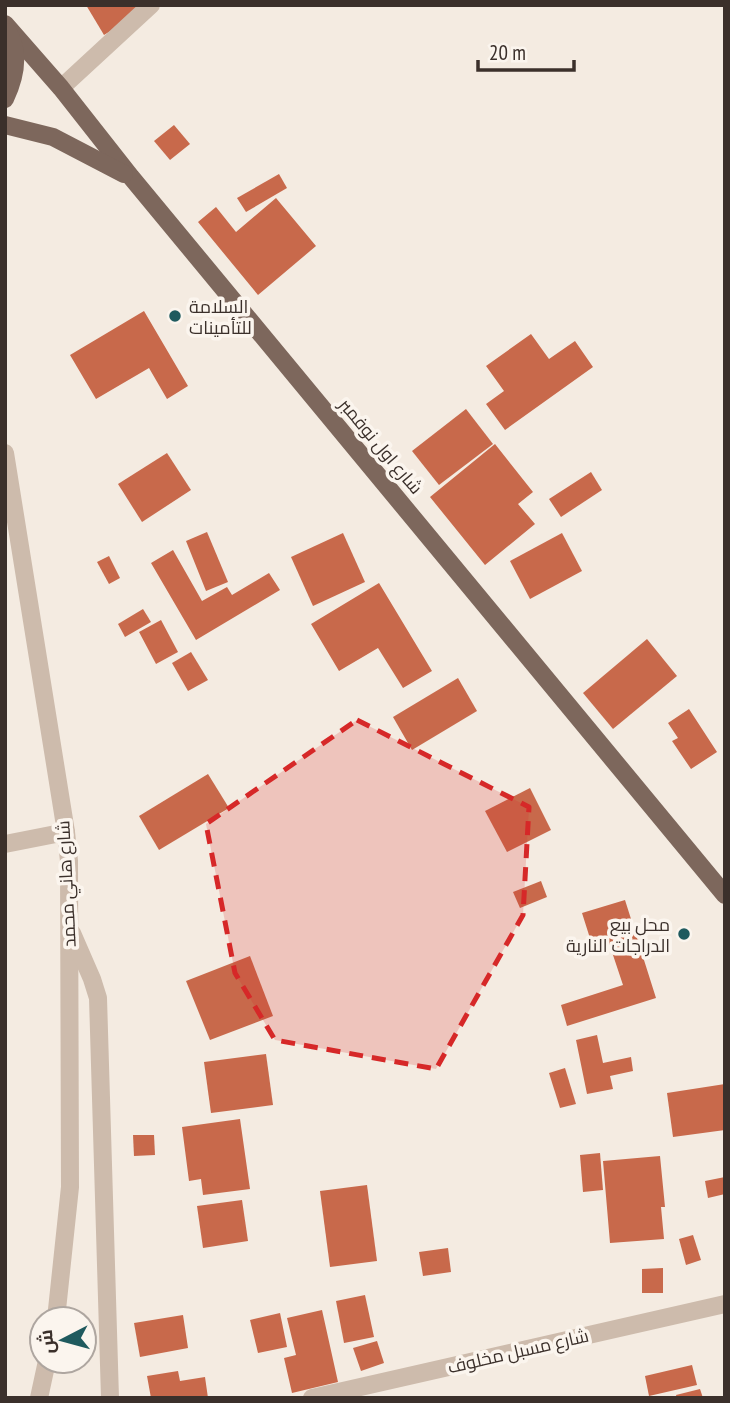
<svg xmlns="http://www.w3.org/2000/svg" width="730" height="1403" font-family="'PT Sans Narrow',Cairo,sans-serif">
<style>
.building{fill:#c8694b}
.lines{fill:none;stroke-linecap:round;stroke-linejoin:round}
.minor{stroke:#cdbbac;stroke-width:18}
.major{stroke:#7d675c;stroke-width:18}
.marked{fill:#d62828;fill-opacity:0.2;stroke:#d62828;stroke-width:5;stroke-dasharray:14 9;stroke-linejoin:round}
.poi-dot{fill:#1f5a5e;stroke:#fbf5ee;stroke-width:2.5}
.labels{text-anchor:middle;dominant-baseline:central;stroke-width:7;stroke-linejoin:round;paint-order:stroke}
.poi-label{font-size:18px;fill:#3b302b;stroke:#fbf5ee;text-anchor:start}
.street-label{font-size:18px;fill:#3b302b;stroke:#fbf5ee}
</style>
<rect width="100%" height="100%" fill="#f4ebe1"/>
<g class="building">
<path d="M86 5H153L104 35Z"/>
<path d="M174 125 190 144 170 160 154 141Z"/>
<path d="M279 174 287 188 246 212 237 198Z"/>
<path d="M276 198 316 246 258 295 198 222 216 207 236 232Z"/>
<path d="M144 311 188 386 167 399 149 368 96 399 70 355Z"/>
<path d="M531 334 549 359 575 341 593 367 505 430 486 404 504 391 486 366Z"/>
<path d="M466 409 493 444 439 485 412 451Z"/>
<path d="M495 444 533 492 518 504 535 524 485 565 430 497Z"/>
<path d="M167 453 191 490 142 522 118 484Z"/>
<path d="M591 472 602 490 561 517 549 499Z"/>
<path d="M207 532 228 582 206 591 186 541Z"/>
<path d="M343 533 365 582 313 606 291 557Z"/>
<path d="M562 533 582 571 530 599 510 561Z"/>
<path d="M173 550 202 601 227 587 232 595 269 573 280 590 196 640 151 563Z"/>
<path d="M109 556 120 578 109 584 97 562Z"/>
<path d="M379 583 432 671 403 688 378 648 339 671 311 624Z"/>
<path d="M143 609 151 622 125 637 118 624Z"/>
<path d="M161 620 178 652 156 664 139 632Z"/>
<path d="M647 639 677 676 613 729 583 693Z"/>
<path d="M191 652 208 680 188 691 172 663Z"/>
<path d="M458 678 477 711 412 750 393 717Z"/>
<path d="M689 709 717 752 691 769 672 741 678 738 668 723Z"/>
<path d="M208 774 229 808 159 850 139 816Z"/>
<path d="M530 788 551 830 507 852 485 811Z"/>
<path d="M541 881 547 897 520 908 513 892Z"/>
<path d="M625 900 656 998 567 1026 561 1005 623 985 611 949 595 954 582 913Z"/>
<path d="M250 956 273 1016 210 1040 186 981Z"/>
<path d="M597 1035 603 1063 631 1057 633 1071 610 1076 613 1089 587 1094 576 1040Z"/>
<path d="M266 1054 273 1105 211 1113 204 1062Z"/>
<path d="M565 1068 576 1104 560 1108 549 1073Z"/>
<path d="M725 1084V1130L673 1137 667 1093Z"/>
<path d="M240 1119 250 1189 203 1195 201 1179 189 1181 182 1127Z"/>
<path d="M133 1135H154L155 1155 134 1156Z"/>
<path d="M600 1153 603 1190 583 1192 580 1155Z"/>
<path d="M660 1156 665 1207H661L664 1239 610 1243 603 1161Z"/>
<path d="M725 1177V1194L708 1198 705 1181Z"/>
<path d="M367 1185 377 1261 330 1267 320 1191Z"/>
<path d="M242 1200 248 1241 203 1248 197 1206Z"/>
<path d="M693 1235 701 1260 686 1265 679 1239Z"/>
<path d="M448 1248 451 1272 423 1276 419 1252Z"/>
<path d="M663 1268V1293H642V1269Z"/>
<path d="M365 1295 374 1337 344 1343 336 1301Z"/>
<path d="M322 1310 338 1382 292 1393 284 1358 296 1355 287 1318Z"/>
<path d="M280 1313 287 1347 258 1353 250 1320Z"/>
<path d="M183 1315 188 1348 140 1357 134 1323Z"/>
<path d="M377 1341 384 1363 361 1371 353 1348Z"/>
<path d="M692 1365 697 1385 649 1396 645 1376Z"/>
<path d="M178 1371 180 1381 205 1377 208 1398H151L147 1376Z"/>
<path d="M700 1389 703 1398H677L676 1395Z"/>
</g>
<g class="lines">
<g class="minor">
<path d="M61 88 151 5"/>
<path d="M5 453 66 832 69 861 70 1187 56 1319"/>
<path d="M5 844 66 832"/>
<path d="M72 933 92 979 98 998 110 1398"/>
<path d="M39 1398 47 1361"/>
<path d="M312 1398 725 1304"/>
</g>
<g class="major">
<path d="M5 24 61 88 131 177 725 895"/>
<path d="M5 99C15 78 20 53 8 32"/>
<path d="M5 125 53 137 124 174"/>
</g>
</g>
<path class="marked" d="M357 720 529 807 523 915 436 1069 275 1040 235 973 206 824Z"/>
<g class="poi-dot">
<circle cx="175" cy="316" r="7"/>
<circle cx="684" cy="934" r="7"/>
</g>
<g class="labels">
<g class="poi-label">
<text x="189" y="306">السلامة<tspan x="189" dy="21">للتأمينات</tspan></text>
<text x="670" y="924" text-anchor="end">محل بيع<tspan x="670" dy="21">الدراجات النارية</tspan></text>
</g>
<g class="street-label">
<text transform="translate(381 446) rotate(50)">شارع اول نوفمبر</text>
<text transform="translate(66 884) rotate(-93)">شارع هاني محمد</text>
<text transform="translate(518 1351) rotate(-13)">شارع مسبل مخلوف</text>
</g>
</g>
<rect width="730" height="1403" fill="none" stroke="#3b302b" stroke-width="14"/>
<g transform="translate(63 1340) rotate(264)"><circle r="33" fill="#fbf5ee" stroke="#aea6a0" stroke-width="2"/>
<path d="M0-5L12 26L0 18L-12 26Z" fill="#1f5a5e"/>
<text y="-10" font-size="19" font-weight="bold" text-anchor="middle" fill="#3b302b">ش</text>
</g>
<path d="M478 60v10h96v-10" fill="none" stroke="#3b302b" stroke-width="3.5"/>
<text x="489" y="60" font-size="21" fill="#3b302b" stroke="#fbf5ee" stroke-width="5" paint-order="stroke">20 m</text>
</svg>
